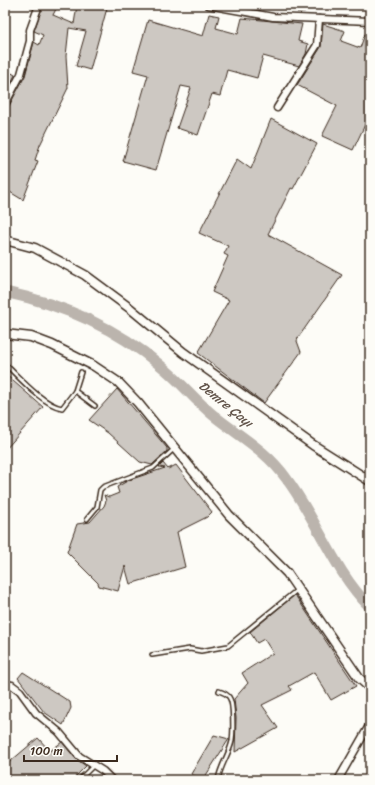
<svg xmlns="http://www.w3.org/2000/svg" width="375" height="785" font-family="Sriracha,sans-serif">
<style>
.lines{fill:none;stroke-linecap:round;stroke-linejoin:round}
.river{stroke:#bbb4ad;stroke-width:11}
.building{fill:#cdc8c2;stroke:#3b2a1e}
.lane-casing{stroke:#3b2a1e;stroke-width:6}
.street-casing{stroke:#3b2a1e;stroke-width:9}
.secondary-casing{stroke:#3b2a1e;stroke-width:11}
.path{stroke:#3b2a1e;stroke-width:1;stroke-dasharray:4 3;stroke-linecap:butt}
.lane{stroke:#fdfcf7;stroke-width:3}
.street{stroke:#fdfcf7;stroke-width:6}
.secondary{stroke:#fdfcf7;stroke-width:8}
.labels{text-anchor:middle;dominant-baseline:central;stroke-width:4;stroke-linejoin:round;paint-order:stroke}
.water-label{font-size:13px;font-style:italic;fill:#615349;stroke:#fdfcf7}
</style>
<rect width="100%" height="100%" fill="#fdfcf7"/>
<filter id="ink" filterUnits="userSpaceOnUse"><feTurbulence type="fractalNoise" baseFrequency=".025" numOctaves="2"/><feDisplacementMap in="SourceGraphic" scale="8" xChannelSelector="R" yChannelSelector="G"/><feConvolveMatrix kernelMatrix="1 2 1 2 8 2 1 2 1" color-interpolation-filters="sRGB"/></filter>
<g filter="url(#ink)">
<g class="lines">
<path class="river" d="M5 292C61 304 116 328 160 365 179 380 194 399 213 415 239 436 266 450 286 478 317 519 333 570 370 607"/>
</g>
<g class="building">
<path d="M43 5H58L53 15 74 24 77 5H107V8L90 70 76 66 86 31 69 28 66 56 68 88 40 145 35 160 38 161 23 200 5 189V158L8 153 5 151V108L9 106 25 76 34 42 39 45 43 35 34 31Z"/>
<path d="M209 14 219 16 216 28 238 34 242 18 302 24 298 41 308 44 306 54 299 66 263 56 257 78 227 70 220 96 212 94 198 135 177 128 191 88 181 86 156 170 123 161 148 75 133 71 148 20 203 36Z"/>
<path d="M323 24 345 31 341 41 360 48 365 34 370 36V114L353 150 322 136 337 106 297 85 321 47Z"/>
<path d="M5 69 15 75 8 89 5 87Z"/>
<path d="M271 119 317 144 293 189 291 188 268 234 342 275 298 338 297 341 301 352 264 403 198 353 229 300 212 292 228 256 224 254 228 246 199 233 237 159 251 169Z"/>
<path d="M5 374 43 407 5 450Z"/>
<path d="M117 389 167 448V451L152 465 140 462 108 433 89 420Z"/>
<path d="M163 463 168 469 176 465 212 512 207 517 177 532 185 567 130 584 125 566 118 591 99 586 98 583 67 552 77 524 90 522 104 506 106 501 104 495 109 497 119 493 117 487 129 480 165 468 159 467Z"/>
<path d="M295 595 356 686 331 700 314 672 289 686 292 690 262 705 278 728 235 752 236 718 234 699 248 683 242 673 273 653 264 639 257 643 250 632Z"/>
<path d="M23 672 70 702 71 708 63 725 44 712 18 678Z"/>
<path d="M214 735 229 739 203 780 191 774Z"/>
<path d="M38 738 50 751 62 742 76 759 86 766 72 780H5V766Z"/>
</g>
<g class="lines">
<defs>
<g id="lane">
<path d="M5 364C19 377 43 405 62 408L75 391 81 372"/>
<path d="M75 391 95 406"/>
<path d="M87 519 97 507 100 490 103 487 153 468 175 448"/>
<path d="M152 655 190 649 201 651 228 646 297 590"/>
<path d="M79 780 93 766"/>
<path d="M218 780C220 766 229 755 232 741 233 734 234 703 229 697 227 694 222 692 219 691"/>
</g>
<g id="street">
<path d="M208 5 273 17 370 21"/>
<path d="M5 104 21 74 30 41V30L39 5"/>
<path d="M277 108 317 45 319 19"/>
<path d="M5 684 12 685 20 691 36 713 59 732 79 756 103 771 112 780"/>
<path d="M338 780 370 724"/>
</g>
<g id="secondary">
<path d="M5 240 35 248 85 275 131 309 183 352 313 445 370 481"/>
<path d="M5 334 31 337 52 345 94 366 118 382 138 403 229 515 287 573 359 678 370 688"/>
</g>
</defs>
<use href="#lane" class="lane-casing"/>
<use href="#street" class="street-casing"/>
<use href="#secondary" class="secondary-casing"/>
<path class="path" d="M5 559V566"/>
<use href="#lane" class="lane"/>
<use href="#street" class="street"/>
<use href="#secondary" class="secondary"/>
</g>
</g>
<g class="labels">
<g class="water-label">
<text transform="translate(226 404) rotate(39)">Demre Çayı</text>
</g>
</g>
<rect width="375" height="785" fill="none" stroke="#fdfcf7" stroke-width="20"/>
<rect x="10" y="10" width="355" height="765" fill="none" stroke="#3b2a1e" stroke-width="1.5" filter="url(#ink)"/>
<path d="M24 755v6h93v-6" fill="none" stroke="#3b2a1e" stroke-width="2"/>
<text x="30" y="755" font-size="12" fill="#3b2a1e" stroke="#fdfcf7" stroke-width="3" paint-order="stroke">100 m</text>
</svg>
